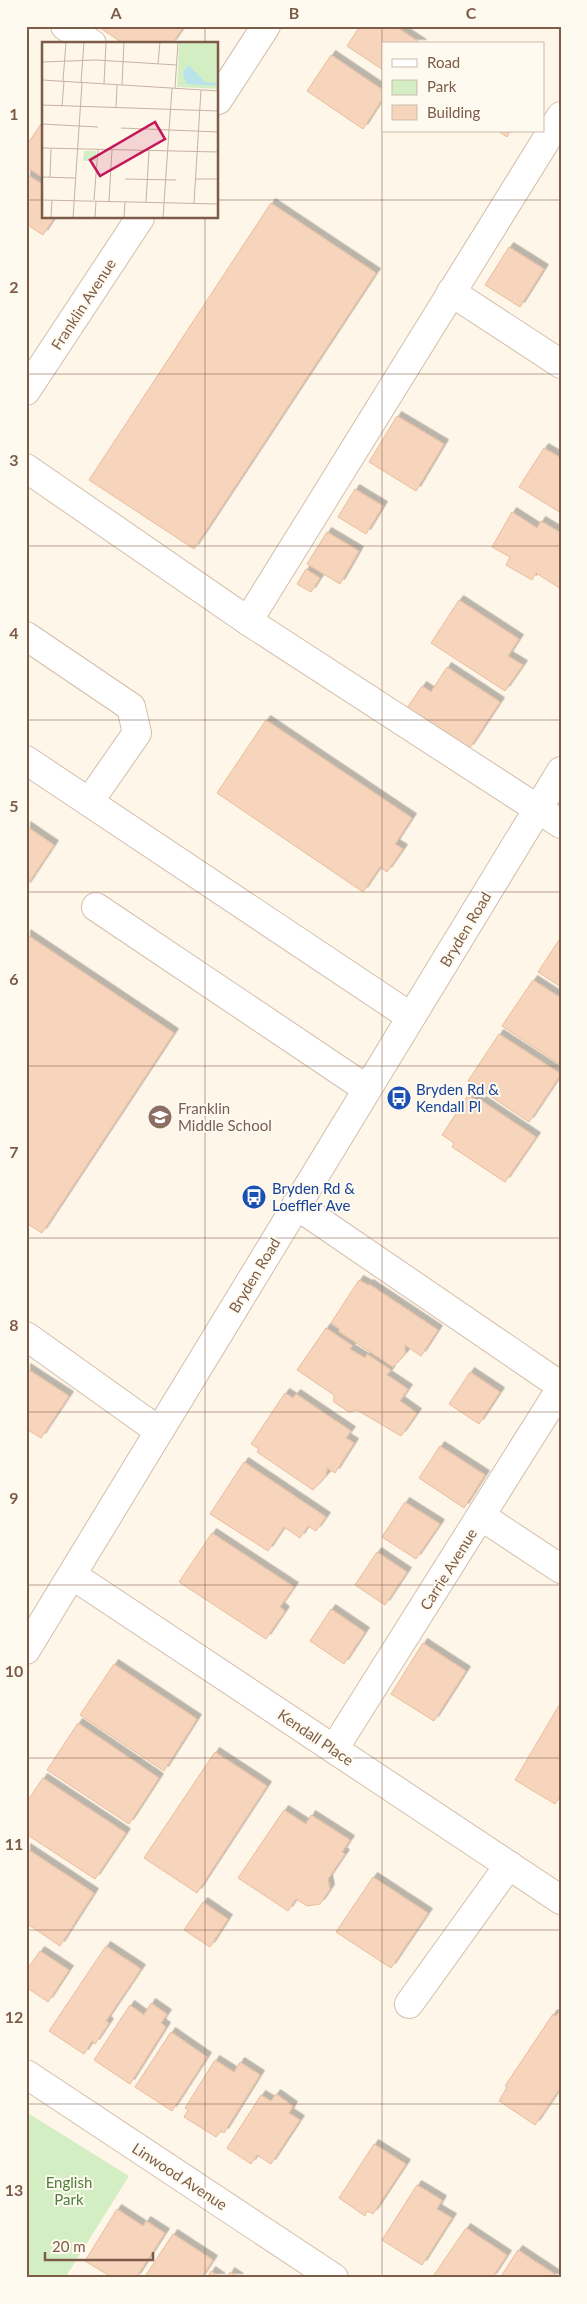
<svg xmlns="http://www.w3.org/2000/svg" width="587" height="2304" font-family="Lato,sans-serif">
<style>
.green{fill:#d4eec4}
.building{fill:#f7d5bd;stroke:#ebbc9b;filter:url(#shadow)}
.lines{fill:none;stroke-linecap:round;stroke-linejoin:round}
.minor-casing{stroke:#d3beac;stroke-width:30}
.minor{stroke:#fff;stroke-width:28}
.grid{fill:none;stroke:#7c5c48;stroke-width:1;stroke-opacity:0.55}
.labels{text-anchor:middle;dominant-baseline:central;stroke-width:4;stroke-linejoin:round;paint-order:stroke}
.street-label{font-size:15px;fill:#7c5c48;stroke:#fffaf0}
.transit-label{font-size:15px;fill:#164399;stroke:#fffaf0;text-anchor:start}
.education-label{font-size:15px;fill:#785e54;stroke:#fffaf0;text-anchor:start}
.park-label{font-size:15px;fill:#4d7d3c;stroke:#fffaf0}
.inset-road{fill:none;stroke:#c6b3a3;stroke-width:1}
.view{fill:#c2185b;fill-opacity:0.15;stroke:#c2185b;stroke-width:2.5}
.inset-edge{fill:none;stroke:#7c5c48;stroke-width:2.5}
.neatline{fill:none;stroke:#7c5c48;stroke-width:2}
.grid-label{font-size:16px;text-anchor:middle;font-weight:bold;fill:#7c5c48}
</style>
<defs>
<filter id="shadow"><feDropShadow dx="4.5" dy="-4.5" stdDeviation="0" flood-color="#0004"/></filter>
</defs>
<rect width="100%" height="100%" fill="#fef6e8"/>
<path class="green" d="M26 2112 129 2176 65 2278H26Z"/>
<g class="building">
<path d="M97 26H184L172 44H124Z"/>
<path d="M360 26H395L422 44H383V70L347 46Z"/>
<path d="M331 55 383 90V98L363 129 307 91Z"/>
<path d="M41 124 44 126V178L26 167V146Z"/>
<path d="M498 131H510L507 137Z"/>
<path d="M26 174 44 185V218H54L43 235 26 224Z"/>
<path d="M271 203 376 273 194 549 89 480Z"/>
<path d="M509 247 544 269 520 307 485 285Z"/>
<path d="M397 416 444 444 416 491 369 462Z"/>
<path d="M544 448 561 458V513L519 487Z"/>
<path d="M355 489 383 506 366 534 338 517Z"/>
<path d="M512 512 537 528 541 521 561 533V589L536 573 532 580 506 565 510 557 492 547Z"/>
<path d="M327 532 359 551 340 584 307 564Z"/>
<path d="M306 569 320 578 311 592 297 584Z"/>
<path d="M459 600 519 639 508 656 523 665 505 691 431 643Z"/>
<path d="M447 667 500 702 469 749 407 708 422 686 431 692Z"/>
<path d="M266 720 412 818 395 844 403 849 387 872 380 867 363 892 217 793Z"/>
<path d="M26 826 54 845 26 887Z"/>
<path d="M26 934 174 1033 42 1233 26 1223Z"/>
<path d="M561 937V987L538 972Z"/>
<path d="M533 980 561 998V1065L502 1026Z"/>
<path d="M499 1034 561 1074 529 1122 468 1081Z"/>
<path d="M468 1095 480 1103 482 1101 536 1137 505 1182 452 1147 454 1143 442 1135Z"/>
<path d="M359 1280 368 1285 369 1284 438 1330 421 1356 405 1345V1354L393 1367 338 1331 340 1329 331 1323Z"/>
<path d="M326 1328 353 1346 350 1349 365 1358 367 1354 391 1370 387 1375 408 1389 400 1401 417 1413 401 1436 357 1410 349 1412 334 1402V1395L297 1370Z"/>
<path d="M26 1368 69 1396 41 1438 28 1430 26 1432Z"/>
<path d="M470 1372 500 1392 479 1424 449 1404Z"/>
<path d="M285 1393 293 1398 296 1394 351 1431 346 1438 354 1443 335 1473 327 1468 326 1476 313 1490 257 1452 259 1449 251 1444Z"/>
<path d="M440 1446 485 1475 464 1508 419 1478Z"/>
<path d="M244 1462 326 1517 316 1531 308 1526 300 1538 284 1527 268 1551 210 1514Z"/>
<path d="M405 1502 440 1524 416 1559 382 1537Z"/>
<path d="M212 1533 294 1587 280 1607 285 1611 266 1639 179 1582Z"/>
<path d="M377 1552 407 1572 385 1605 355 1585Z"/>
<path d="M331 1609 365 1632 344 1664 310 1641Z"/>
<path d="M423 1643 466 1671 434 1721 391 1694Z"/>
<path d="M114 1664 197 1719 164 1771 80 1715Z"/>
<path d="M561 1702V1795L555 1804 515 1780Z"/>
<path d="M78 1723 159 1778 129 1824 47 1770Z"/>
<path d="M215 1752 267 1786 197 1893 144 1858Z"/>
<path d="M43 1778 126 1833 95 1879 26 1834V1803Z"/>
<path d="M284 1810 306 1824 311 1815 350 1840 342 1852 345 1854 328 1879 330 1889 320 1904 307 1906 296 1899 288 1911 238 1878Z"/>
<path d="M26 1848 94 1893 60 1946 26 1923Z"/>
<path d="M373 1877 428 1913 391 1968 336 1932Z"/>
<path d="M203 1902 228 1919 210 1947 184 1930Z"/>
<path d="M106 1946 141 1969 106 2021 109 2023 95 2044 92 2041 84 2054 49 2031Z"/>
<path d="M40 1951 69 1970 48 2002 26 1987V1971Z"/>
<path d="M151 2003 167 2014 161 2023 166 2027 130 2084 94 2060 130 2005 144 2015Z"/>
<path d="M561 2009V2087L535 2125 499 2101 507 2087 505 2086 553 2014 556 2016Z"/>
<path d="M171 2032 207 2057 172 2111 135 2087Z"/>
<path d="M215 2060 234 2072 240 2062 260 2075 224 2133 221 2131 216 2137 184 2117 188 2110 185 2108Z"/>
<path d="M276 2094 293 2106 289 2113 300 2120 271 2164 257 2155 251 2164 227 2148 261 2095 271 2101Z"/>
<path d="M374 2144 406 2164 373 2214 367 2211 365 2216 339 2198Z"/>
<path d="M417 2185 442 2200 437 2209 452 2218 422 2265 382 2240Z"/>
<path d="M117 2209 143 2226 146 2221 165 2233 136 2278H113L85 2261Z"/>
<path d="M466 2228 507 2255 492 2278H432Z"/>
<path d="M173 2234 213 2260 201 2278H144Z"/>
<path d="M518 2250 559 2277 558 2278H500Z"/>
<path d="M211 2271 221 2278H207Z"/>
<path d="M230 2272 239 2278H227Z"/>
</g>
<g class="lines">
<defs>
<g id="minor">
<path d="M65 26 92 44"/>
<path d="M218 100 266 26"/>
<path d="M451 292 561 364"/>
<path d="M26 391 140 218"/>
<path d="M26 468 248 621 561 824"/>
<path d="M248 621 561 116"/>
<path d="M26 636 131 707 137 733 89 802"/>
<path d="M26 760 411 1017"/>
<path d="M96 907 367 1089"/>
<path d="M296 1205 561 1386"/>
<path d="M26 1336 159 1431"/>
<path d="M481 1516 561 1569"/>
<path d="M72 1575 561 1900"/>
<path d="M26 1650 561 771"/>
<path d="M334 1749 561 1388"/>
<path d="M409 2004 509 1865"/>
<path d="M26 2074 334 2278"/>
</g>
</defs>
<use href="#minor" class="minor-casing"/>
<use href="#minor" class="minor"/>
</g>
<path class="grid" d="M205 26V44M382 26V2278M26 200H44M218 200H561M205 218V2278M26 374H561M26 546H561M26 720H561M26 892H561M26 1066H561M26 1238H561M26 1412H561M26 1585H561M26 1758H561M26 1930H561M26 2104H561"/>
<defs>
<symbol id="bus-disc" viewBox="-11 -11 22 22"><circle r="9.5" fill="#1a4fb4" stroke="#fffaf0"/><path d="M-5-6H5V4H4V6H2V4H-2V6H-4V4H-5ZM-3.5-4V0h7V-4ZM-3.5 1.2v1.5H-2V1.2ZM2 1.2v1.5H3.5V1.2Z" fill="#fff"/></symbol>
<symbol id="school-disc" viewBox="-11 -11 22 22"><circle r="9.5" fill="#8d6e63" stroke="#fffaf0"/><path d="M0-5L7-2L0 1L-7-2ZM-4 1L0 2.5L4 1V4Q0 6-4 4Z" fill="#fff"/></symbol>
</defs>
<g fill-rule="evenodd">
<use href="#bus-disc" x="385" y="1084" width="28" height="28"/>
<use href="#school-disc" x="146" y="1103" width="28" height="28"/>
<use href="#bus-disc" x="240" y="1183" width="28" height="28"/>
</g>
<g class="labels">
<g class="street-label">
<text transform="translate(83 304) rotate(-57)">Franklin Avenue</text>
<text transform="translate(465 929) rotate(-59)">Bryden Road</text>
<text transform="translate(254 1275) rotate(-59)">Bryden Road</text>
<text transform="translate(448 1569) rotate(-58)">Carrie Avenue</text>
<text transform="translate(316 1737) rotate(34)">Kendall Place</text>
<text transform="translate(180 2176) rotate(33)">Linwood Avenue</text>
</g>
<g class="transit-label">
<text x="416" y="1089">Bryden Rd &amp;<tspan x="416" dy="17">Kendall Pl</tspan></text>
<text x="272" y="1188">Bryden Rd &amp;<tspan x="272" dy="17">Loeffler Ave</tspan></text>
</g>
<g class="education-label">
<text x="178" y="1108">Franklin<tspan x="178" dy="17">Middle School</tspan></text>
</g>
<g class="park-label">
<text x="69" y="2182">English<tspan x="69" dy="17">Park</tspan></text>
</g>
</g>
<g transform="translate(42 42)">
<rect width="176" height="176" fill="#fef6e8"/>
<path d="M137 0H176V47L135 45ZM42 109H54V119H41Z" fill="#d4eec4"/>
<path d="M147 23 163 40 176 41V44L144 42 141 30Z" fill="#b9e3eb"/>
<path class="inset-road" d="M0 20 54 18 135 23M116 21 118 0M0 38 177 49M21 39 24 0M39 41 42 0M62 42 64 0M80 43 82 0M133 46 136 0M0 63 177 69M20 64 22 39M74 66 75 43M0 82 56 85M79 86 177 90M0 106 177 110M0 135 33 136M8 135 9 107M83 137 134 138M154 137H177M0 158 177 162M52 158 56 107M67 159 70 108M104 160 107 109M122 161 130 46M152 161 159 48M9 176 10 158M31 176 40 41M53 176 54 159M82 176 83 160M121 176 122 161"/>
<path class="view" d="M113 80 123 97 58 134 48 118Z"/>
<rect width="176" height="176" class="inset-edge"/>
</g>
<rect width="587" height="2304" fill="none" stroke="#fffaf0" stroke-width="55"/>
<rect x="382" y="42" width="162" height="90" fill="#fffaf0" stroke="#cbbbad"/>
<rect x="392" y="59" width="25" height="8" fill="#ffffff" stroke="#cbbbad"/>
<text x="427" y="68" font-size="15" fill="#7c5c48">Road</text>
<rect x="392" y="80" width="25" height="15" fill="#d4eec4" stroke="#cbbbad"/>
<text x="427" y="92" font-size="15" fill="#7c5c48">Park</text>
<rect x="392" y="105" width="25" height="15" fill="#f7d5bd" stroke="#cbbbad"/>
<text x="427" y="118" font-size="15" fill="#7c5c48">Building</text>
<path d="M45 2252v8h108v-8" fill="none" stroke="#7c5c48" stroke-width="2.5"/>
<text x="52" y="2252" font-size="15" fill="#7c5c48" stroke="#fffaf0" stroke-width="4" paint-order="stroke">20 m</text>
<rect x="28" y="28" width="532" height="2248" class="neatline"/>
<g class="grid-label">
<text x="116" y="19">A</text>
<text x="294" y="19">B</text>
<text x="471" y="19">C</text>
<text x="14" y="120">1</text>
<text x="14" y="293">2</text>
<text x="14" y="466">3</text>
<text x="14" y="639">4</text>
<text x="14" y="812">5</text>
<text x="14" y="985">6</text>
<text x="14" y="1158">7</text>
<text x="14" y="1331">8</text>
<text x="14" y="1504">9</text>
<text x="14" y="1677">10</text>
<text x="14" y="1850">11</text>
<text x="14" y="2023">12</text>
<text x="14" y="2196">13</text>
</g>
</svg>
